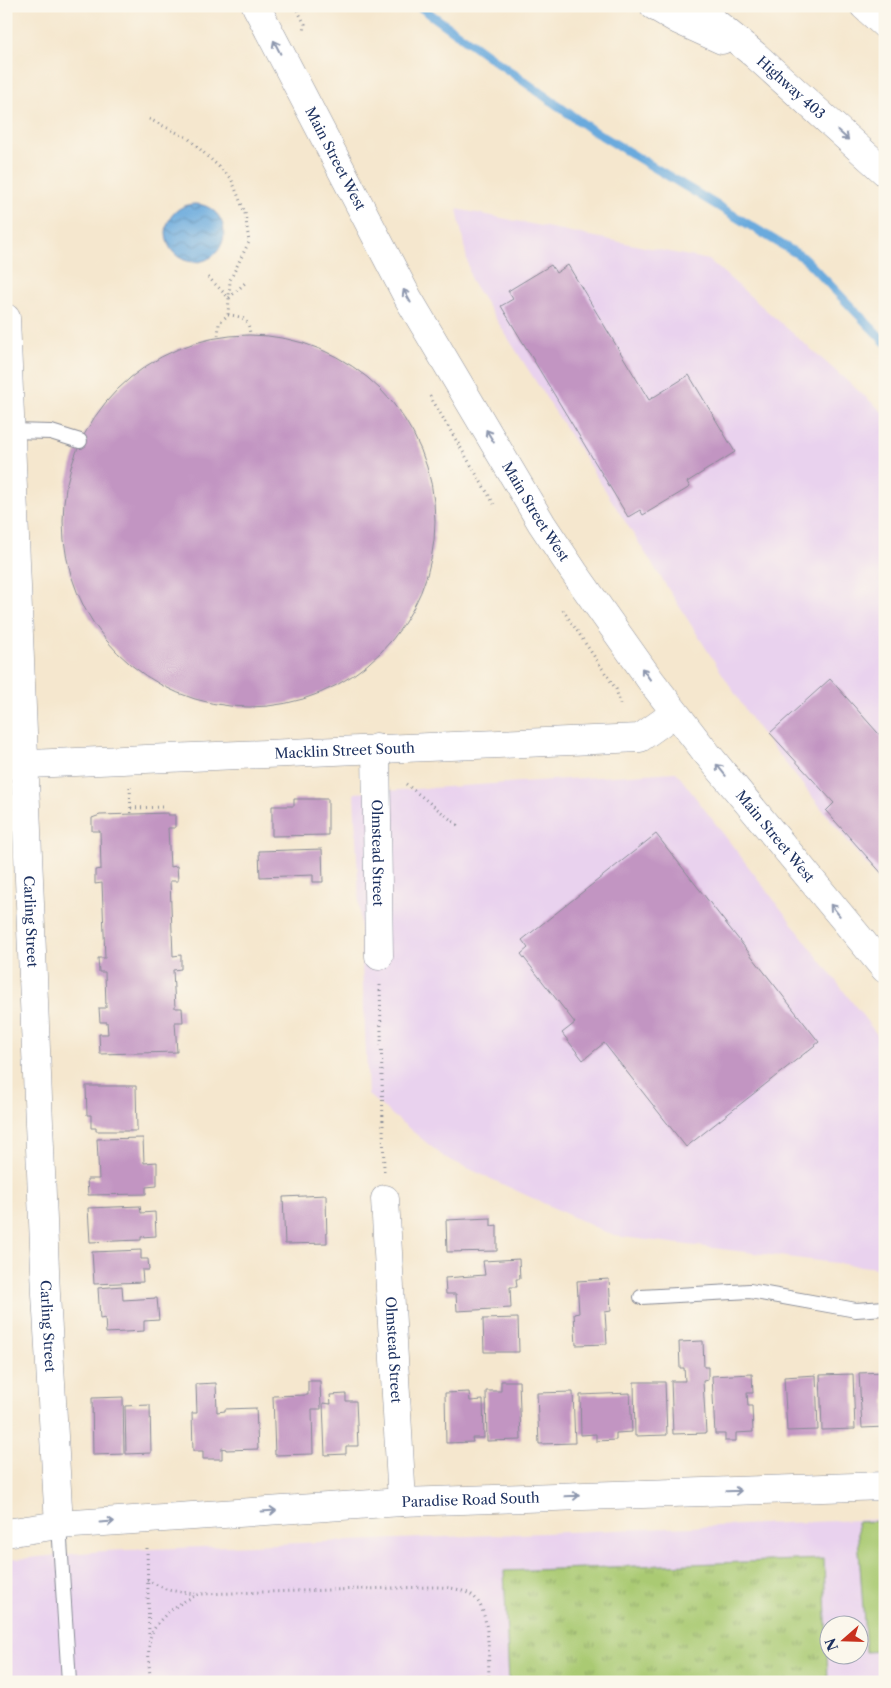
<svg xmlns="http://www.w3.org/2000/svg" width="891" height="1688" font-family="'Libre Caslon Text',serif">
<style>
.built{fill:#e9d2ee;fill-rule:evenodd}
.green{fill:#aaca73;stroke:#627c68}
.park{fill:url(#park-tufts);stroke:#627c68}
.water{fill:url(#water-waves);stroke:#426c9e}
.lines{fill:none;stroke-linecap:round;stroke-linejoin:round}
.stream{stroke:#6aaadd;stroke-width:9}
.building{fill:#c295c2}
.service-casing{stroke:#888b96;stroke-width:16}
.minor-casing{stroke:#888b96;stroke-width:29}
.tertiary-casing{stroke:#888b96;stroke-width:29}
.primary-casing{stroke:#888b96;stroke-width:29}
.motorway-casing{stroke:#888b96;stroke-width:29}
.path{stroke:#888b96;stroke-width:3;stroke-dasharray:1 4;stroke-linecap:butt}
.service{stroke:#fff;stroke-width:14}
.minor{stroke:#fff;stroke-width:28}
.tertiary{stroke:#fff;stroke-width:28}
.primary{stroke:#fff;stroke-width:28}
.motorway{stroke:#fff;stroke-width:28}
.oneway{stroke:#8d97ae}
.labels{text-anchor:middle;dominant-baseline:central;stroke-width:4;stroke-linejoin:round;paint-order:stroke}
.street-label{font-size:14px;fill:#1b2f5e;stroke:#fbf7ec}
</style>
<defs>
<pattern id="park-tufts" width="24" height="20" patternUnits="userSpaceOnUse" patternTransform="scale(1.25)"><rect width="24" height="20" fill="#aaca73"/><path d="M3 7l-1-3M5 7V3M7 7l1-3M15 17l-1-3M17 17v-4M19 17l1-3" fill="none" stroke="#8aa462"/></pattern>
<pattern id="water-waves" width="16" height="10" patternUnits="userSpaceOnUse" patternTransform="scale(1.25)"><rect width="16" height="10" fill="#6aaadd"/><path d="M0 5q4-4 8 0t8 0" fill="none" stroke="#568bb6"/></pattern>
</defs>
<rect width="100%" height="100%" fill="#fbf7ec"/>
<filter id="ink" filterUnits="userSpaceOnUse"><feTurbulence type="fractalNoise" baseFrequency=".02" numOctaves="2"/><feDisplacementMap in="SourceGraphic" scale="10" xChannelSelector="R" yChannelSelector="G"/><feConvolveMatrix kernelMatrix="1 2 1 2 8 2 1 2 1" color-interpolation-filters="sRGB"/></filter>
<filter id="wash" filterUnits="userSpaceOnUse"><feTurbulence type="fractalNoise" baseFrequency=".0096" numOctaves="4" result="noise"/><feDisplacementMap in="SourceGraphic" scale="20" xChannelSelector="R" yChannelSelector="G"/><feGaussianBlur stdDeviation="1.12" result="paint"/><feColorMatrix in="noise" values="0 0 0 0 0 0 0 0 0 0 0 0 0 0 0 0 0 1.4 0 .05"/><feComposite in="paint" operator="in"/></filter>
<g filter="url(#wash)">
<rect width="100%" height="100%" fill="#f5e7ce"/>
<g class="built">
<path d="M457 209 709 260 885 414V888L755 725 471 280Z"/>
<path d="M676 772 885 1045V1269L614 1236 444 1157 368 1095 354 793Z"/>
<path d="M885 1519V1682H6V1560L103 1551ZM828 1626H858V1656H828Z"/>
</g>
<path class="green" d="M885 1521V1651L866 1652 857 1522Z"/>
<path class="park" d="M824 1559 828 1682H509L504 1571Z"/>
<circle class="water" cx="195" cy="233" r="29"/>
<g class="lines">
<path class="stream" d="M419 6 589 128 804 258 885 342"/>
</g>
<g id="blocks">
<g class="building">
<path d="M551 265 556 273 568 265 649 400 689 375 735 452 687 482 690 487 643 515 640 510 628 517 501 306 513 299 508 291Z"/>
<circle cx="249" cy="521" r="186"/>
<path d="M830 679 885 741V877L826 811 834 803 770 733Z"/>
<path d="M294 799H328V835L272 836V806H294Z"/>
<path d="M168 813V815H175V828H168L170 867 177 866 178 881H170L173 956 181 955V969L173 970 175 1008H182L183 1022H175L177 1052 100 1054 99 1034H108L107 1022H100L99 1008H106L105 972H99L98 958H105L102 883 95 884V870L101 869 100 831H92V818L100 815Z"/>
<path d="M656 834 819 1042 686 1147 604 1043 583 1060 562 1033 575 1023 521 954 528 948 522 940Z"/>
<path d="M322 849 323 882H313V875L260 877 259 851Z"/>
<path d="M86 1086H136L137 1131H96V1128H91V1115H87Z"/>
<path d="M143 1138 144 1163 157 1162V1186L146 1187V1194L88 1195 87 1179H99L97 1139Z"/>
<path d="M326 1195 327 1243 285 1244 283 1197Z"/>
<path d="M140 1206 141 1213 155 1212 156 1236 141 1237V1240L90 1242 88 1208Z"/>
<path d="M491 1218V1226L497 1225V1251L447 1252 446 1220Z"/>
<path d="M141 1250V1259H148L149 1270H142L143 1282 94 1284 92 1252Z"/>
<path d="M519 1259 520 1279H516L517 1287H510L511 1308 457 1311 456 1294H446L445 1278 485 1275 483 1261Z"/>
<path d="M609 1279 611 1311 605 1312 607 1344 576 1345 574 1314 579 1313 577 1281Z"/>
<path d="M122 1286 123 1300 157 1298 159 1320 144 1321V1331L106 1333 105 1318 100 1319 98 1288Z"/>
<path d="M518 1318 519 1352H484L483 1319Z"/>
<path d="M703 1341 704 1367H708V1380L703 1381 706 1433 673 1434 671 1381H685L684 1368H680L679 1342Z"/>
<path d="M885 1372V1427L862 1428 859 1373Z"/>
<path d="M752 1374 753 1393H747L748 1406H752L753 1432 736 1433V1441H725V1434H715L712 1376Z"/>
<path d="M853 1374 855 1429 822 1430 820 1375Z"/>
<path d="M816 1375 818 1430 787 1431 784 1377Z"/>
<path d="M308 1381H320L321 1409H312L313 1454 275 1455 273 1396 308 1395Z"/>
<path d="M501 1381H519L521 1440 487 1441 486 1391H501Z"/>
<path d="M634 1382H665L667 1435 635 1436Z"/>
<path d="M216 1383 217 1412 225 1411V1409L256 1408 258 1449 226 1450V1449L222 1448V1459H203V1451H193L192 1413H197L196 1384Z"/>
<path d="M469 1392 470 1401 483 1400 484 1438H472L473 1442 446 1443 445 1393Z"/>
<path d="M573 1392 575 1443 539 1444 537 1393Z"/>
<path d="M630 1393 632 1432 616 1433V1440L596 1441V1434L581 1435 580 1395Z"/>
<path d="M346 1394V1401H356L358 1446H346V1454L325 1455 323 1403 331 1404 330 1395Z"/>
<path d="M123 1397 124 1454 93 1455 92 1398Z"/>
<path d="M150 1405 151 1453 126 1454 125 1406Z"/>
<path d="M6 1440H8L9 1470H6Z"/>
</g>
</g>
</g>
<g filter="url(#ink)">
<use href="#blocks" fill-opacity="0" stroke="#888b96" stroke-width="1"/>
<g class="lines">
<defs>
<g id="service">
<path d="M11 431 51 432 80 441"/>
<path d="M641 1297 750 1291 856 1310 885 1308"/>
<path d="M59 1525 69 1682"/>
</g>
<g id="minor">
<path id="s1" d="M6 318 46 1294 59 1525"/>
<path id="s2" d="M376 748 379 956"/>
<path id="s3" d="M385 1199 402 1502"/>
</g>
<g id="tertiary">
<path id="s4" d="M6 765 640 738 675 713"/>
</g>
<g id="primary">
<path id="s5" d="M256 6 408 298 542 524 574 572 651 681 704 750 885 969"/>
<path id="s6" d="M6 1533 59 1525 402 1502 885 1486"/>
</g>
<g id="motorway">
<path d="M654 6 678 20 722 40"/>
<path id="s7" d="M695 6 755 55 885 172"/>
<path d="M864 6 885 25"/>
</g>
</defs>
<use href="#service" class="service-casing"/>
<use href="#minor" class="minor-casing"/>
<use href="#tertiary" class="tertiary-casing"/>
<use href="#primary" class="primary-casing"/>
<use href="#motorway" class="motorway-casing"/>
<g class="path">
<path d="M295 6 305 24 304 33"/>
<path d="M149 119 188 138 231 178 245 213 249 242 230 280 228 315 219 323 218 339"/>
<path d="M208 277 229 298 245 283"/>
<path d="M228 315C243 316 249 319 250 335"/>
<path d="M430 396 494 504"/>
<path d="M563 610 616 689 620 704"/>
<path d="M406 784 460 827"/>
<path d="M130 787 131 814"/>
<path d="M131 808 165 807"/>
<path d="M380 985 384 1171"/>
<path d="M147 1548 149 1637"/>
<path d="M147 1580 168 1590 195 1594"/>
<path d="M150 1682C150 1668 147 1652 150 1639 154 1619 183 1599 201 1594L428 1587C441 1587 457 1587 470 1594 492 1606 488 1659 489 1682"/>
</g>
<use href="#service" class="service"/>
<use href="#minor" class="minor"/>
<use href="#tertiary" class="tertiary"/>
<use href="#primary" class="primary"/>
<use href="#motorway" class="motorway"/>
</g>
<defs><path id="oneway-shaft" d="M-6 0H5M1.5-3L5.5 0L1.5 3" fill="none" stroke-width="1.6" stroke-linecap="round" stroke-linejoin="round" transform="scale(1.25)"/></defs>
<g class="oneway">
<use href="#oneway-shaft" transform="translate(277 47) rotate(-117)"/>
<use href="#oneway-shaft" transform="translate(843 135) rotate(42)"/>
<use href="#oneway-shaft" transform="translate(407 296) rotate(-119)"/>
<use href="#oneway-shaft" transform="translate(490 436) rotate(-121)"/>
<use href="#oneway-shaft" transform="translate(646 674) rotate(-126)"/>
<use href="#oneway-shaft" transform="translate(721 770) rotate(-129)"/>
<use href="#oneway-shaft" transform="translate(835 910) rotate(-129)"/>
<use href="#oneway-shaft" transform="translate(734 1491) rotate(-2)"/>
<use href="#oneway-shaft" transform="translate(572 1496) rotate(-2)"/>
<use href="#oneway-shaft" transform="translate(269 1511) rotate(-4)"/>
<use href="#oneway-shaft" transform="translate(107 1522) rotate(-4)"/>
</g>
</g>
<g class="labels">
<g class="street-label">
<text stroke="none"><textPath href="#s7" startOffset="126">Highway 403</textPath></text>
<text stroke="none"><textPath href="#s5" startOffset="172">Main Street West</textPath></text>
<text stroke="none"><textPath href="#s5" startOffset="578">Main Street West</textPath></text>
<text stroke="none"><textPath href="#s4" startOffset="339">Macklin Street South</textPath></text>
<text stroke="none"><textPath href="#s5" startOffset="982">Main Street West</textPath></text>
<text stroke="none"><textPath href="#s2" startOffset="105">Olmstead Street</textPath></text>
<text stroke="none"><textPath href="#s1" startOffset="604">Carling Street</textPath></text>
<text stroke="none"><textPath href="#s1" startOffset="1009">Carling Street</textPath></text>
<text stroke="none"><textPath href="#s3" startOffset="151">Olmstead Street</textPath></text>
<text stroke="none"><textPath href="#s6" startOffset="466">Paradise Road South</textPath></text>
</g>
</g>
<rect width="891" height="1688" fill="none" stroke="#fbf7ec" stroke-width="25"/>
<g transform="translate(844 1640) rotate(250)"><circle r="24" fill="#fbf7ec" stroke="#a1a7b3"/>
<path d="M0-4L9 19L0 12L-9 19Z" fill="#c8321e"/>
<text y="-8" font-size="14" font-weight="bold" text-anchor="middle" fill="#1b2f5e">N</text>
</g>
</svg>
